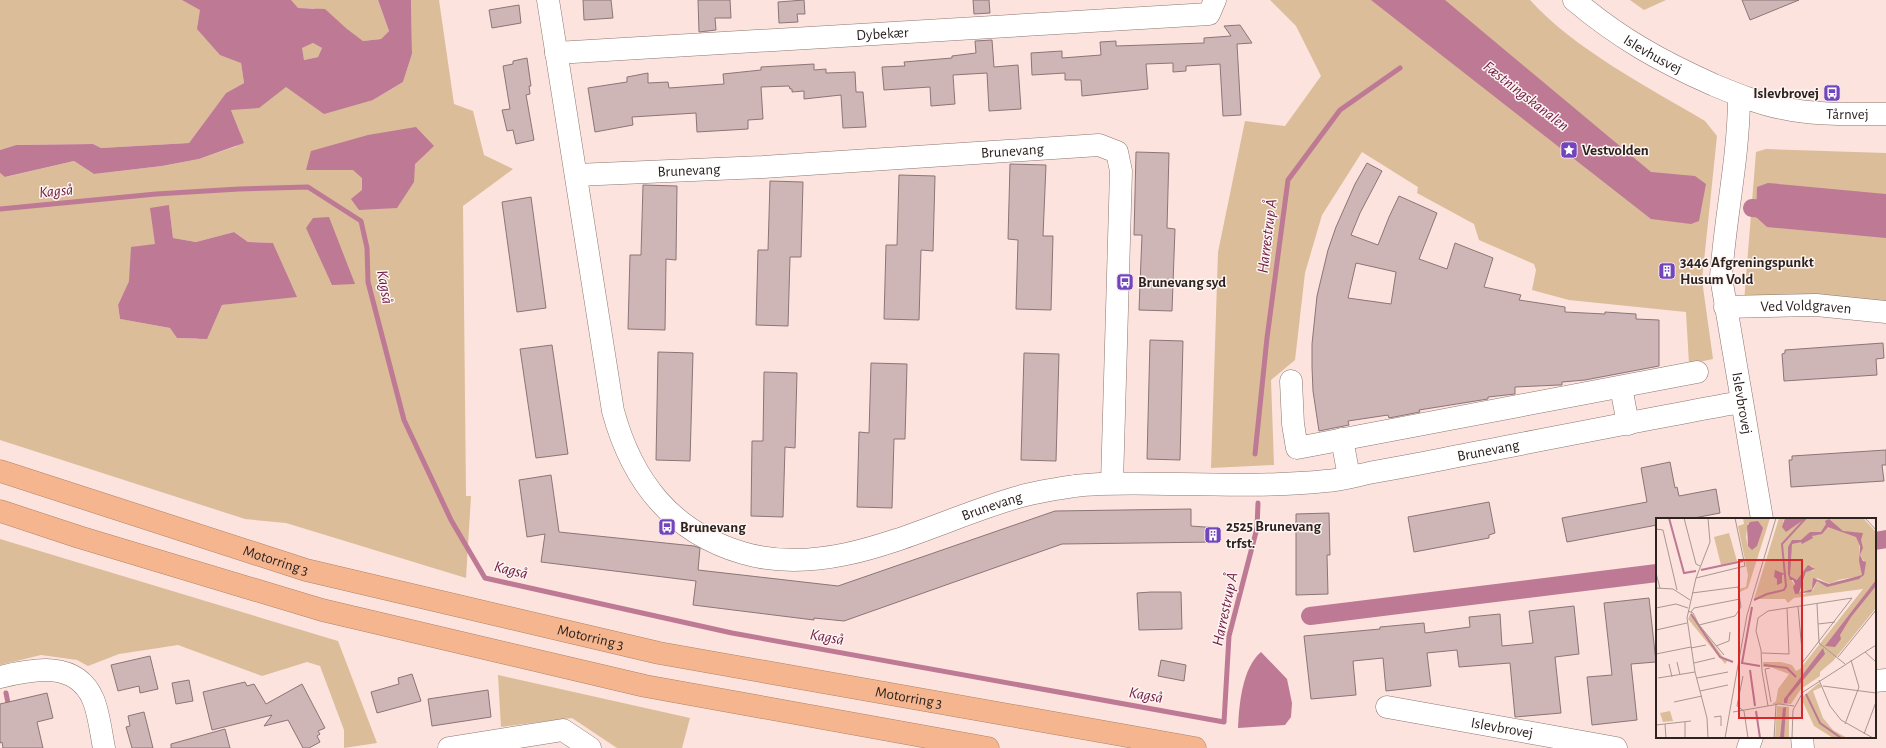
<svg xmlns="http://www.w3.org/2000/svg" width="1886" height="748" font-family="'Alegreya Sans',sans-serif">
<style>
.green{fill:#dbbd9a;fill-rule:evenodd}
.water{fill:#be7994;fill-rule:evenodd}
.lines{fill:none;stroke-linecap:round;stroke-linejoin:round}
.stream{stroke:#be7994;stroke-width:5}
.canal{stroke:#be7994;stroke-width:18}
.building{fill:#ceb6b7;stroke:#8c7577;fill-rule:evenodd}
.minor-casing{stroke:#8c7671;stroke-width:23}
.highway-casing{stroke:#af8268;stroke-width:23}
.minor{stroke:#fff;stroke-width:22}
.highway{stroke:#f5b58e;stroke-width:22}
.labels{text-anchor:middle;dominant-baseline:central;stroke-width:3;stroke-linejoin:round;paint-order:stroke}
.street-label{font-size:15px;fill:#2c2321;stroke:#fef4f1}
.poi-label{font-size:15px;font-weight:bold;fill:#2c2321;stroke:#fef4f1;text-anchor:start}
.water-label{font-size:16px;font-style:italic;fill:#6e1b45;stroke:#fef4f1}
.inset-river{fill:none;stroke:#be7994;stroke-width:2}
.inset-road{fill:none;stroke:#a99692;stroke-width:1}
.view{fill:#d62828;fill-opacity:0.15;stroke:#d62828;stroke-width:2}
.inset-edge{fill:none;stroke:#2c2321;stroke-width:2}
</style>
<rect width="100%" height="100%" fill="#fce3dd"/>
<g class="green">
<path d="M0 0H194L241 63 244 83 226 93 189 143 101 148 93 144 16 145 0 150Z"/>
<path d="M275 0H378L389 31 381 39 363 41 314 8H298Z"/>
<path d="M411 0H439L454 104 473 111 484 155 513 169 463 206 466 496H471L466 578 286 523 245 519 0 440V173L6 177 74 161 94 174 162 166 199 159 237 146 240 133 231 110 262 83 373 100 403 82 412 54ZM169 205 173 238 196 242 234 232 248 242 273 243 296 296 222 305 212 327 197 339 178 338 170 328 120 319 118 305 129 281 155 244Z"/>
<path d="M1270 0H1530C1574 49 1648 87 1705 121L1717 136 1702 280 1713 359 1689 364 1686 312 1569 300 1532 290 1536 270 1534 264 1479 240 1474 224 1417 193 1418 187 1362 152 1322 215 1305 273 1295 360 1271 380 1274 465 1211 468 1218 252 1245 121 1285 126 1321 76 1296 26Z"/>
<path d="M1630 0H1666L1644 10Z"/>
<path d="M313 43 322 48 318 57 304 60 301 48Z"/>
<path d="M1766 149 1886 153V305L1744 302 1756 152Z"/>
<path d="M0 539 338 641 377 743 344 748V730L320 666 307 662 262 676 178 645 119 654 88 666 77 660 41 655 0 665Z"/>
<path d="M498 675 690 718 682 748H617L572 718 501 727Z"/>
</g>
<g class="water">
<path d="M182 0H291L298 8 325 9 347 29 363 41 381 39 389 31 378 0H411L412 54 403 82 373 100 324 114 286 87 259 108 231 110 244 143 199 159 162 166 94 174 74 161 5 177 0 173V150L16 145 93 144 101 148 189 143 226 93 244 83 241 63 220 55 197 29 200 10ZM313 43 322 48 318 57 304 60 302 48Z"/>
<path d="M1371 0H1445L1651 172 1695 176 1706 184 1699 221 1691 224 1651 219Z"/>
<path d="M416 127 434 146 415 164 414 182 397 208 359 210 351 199 362 190V178L353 170H306L311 151 368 135Z"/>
<path d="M1768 183 1886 194V238L1767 227 1756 217 1757 187Z"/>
<path d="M169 205 173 238 196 242 234 232 248 242 273 243 297 297 222 305 207 339 177 338 170 328 120 319 118 305 129 281 131 247 155 244 150 208Z"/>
<path d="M329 217 355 284 332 285 306 228 313 218Z"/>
<path d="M1261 652 1287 679 1292 703 1291 717 1285 725 1238 728C1239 705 1242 668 1261 652Z"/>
</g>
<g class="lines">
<g class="stream">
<path d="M0 209 156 194 239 189 308 187 361 221 367 248 368 282 404 420 451 520 485 578 732 633 1224 722 1229 636 1257 528 1258 503"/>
<path d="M1255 454 1267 338 1288 180 1340 110 1400 68"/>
<path d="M6 693 9 708"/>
</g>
<g class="canal">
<path d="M1752 208 1781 210"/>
<path d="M1875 541 1886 539"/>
<path d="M1310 616 1657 573"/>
</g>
</g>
<g class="building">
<path d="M583 0H611L613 18 584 20Z"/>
<path d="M698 0H730L731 18H715L716 30 699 32Z"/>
<path d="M804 0 805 14H797L798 22 779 23 778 2Z"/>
<path d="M973 0H989L990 13 974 14Z"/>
<path d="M1742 0H1799L1750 20Z"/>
<path d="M519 5 521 23 492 28 489 10Z"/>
<path d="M1240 25 1252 43 1237 44 1241 115 1223 116 1220 64 1186 66V71L1173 72V63L1146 64 1148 89 1082 96 1081 80H1065V73L1032 75 1031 53 1062 51V58L1101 55 1100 42 1116 41V46L1204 43V38L1231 36 1224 26Z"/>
<path d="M992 40 994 67 1018 65 1021 109 989 111 987 73 953 75 955 104 931 106 930 87 884 90 882 67 905 66 904 62 952 58V56L976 53 975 41Z"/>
<path d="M527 58 531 86H529L530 94 526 95 534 140 516 144 513 130 507 131 502 110 510 109 503 66 513 64V61Z"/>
<path d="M814 64V70L826 69V73L855 72 856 92H863L866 127 843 128 841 95 804 99V91L792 92V89H790L789 86 761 87 763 119 748 120V129L697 132 696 113 632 117 633 125 595 132 588 88 627 82V77L648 73V83L668 82 669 88 724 84 723 74 761 70V67Z"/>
<path d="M1136 152 1169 153 1167 228 1175 229 1172 311 1139 310 1142 235H1134Z"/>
<path d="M1367 163 1382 171 1360 213 1351 235 1378 245 1389 217 1399 196 1437 213 1419 259 1447 269 1455 243 1493 258 1484 287 1521 295 1519 300 1565 307V312L1605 314V312L1636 314V319L1659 320V366L1585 380 1562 382V385H1559L1515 387V394L1488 397V399L1419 410 1420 412 1389 418 1388 415 1348 421 1349 425 1319 431 1313 391 1312 367V344L1317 296 1328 250 1336 227 1355 184ZM1356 263 1396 272 1391 304 1348 298Z"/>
<path d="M1010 164 1046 165 1043 236H1053L1051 310 1016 309 1018 240 1008 239Z"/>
<path d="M899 175 935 176 933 251 921 250 919 320 884 319 886 245H897Z"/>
<path d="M770 181 803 182 801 257H790L788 326 756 325 758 250H768Z"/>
<path d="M643 185 677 186 676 260 666 259 665 330 628 329 630 255H641Z"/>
<path d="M531 197 546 308 517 312 502 202Z"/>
<path d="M1150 340 1183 341 1180 460 1147 459Z"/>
<path d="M1883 343 1884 358 1876 359 1877 375 1784 381 1782 354 1785 353V350Z"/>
<path d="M552 345 568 454 536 458 520 349Z"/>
<path d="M658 352 693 353 690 461 656 460Z"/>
<path d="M1024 353 1059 354 1056 461 1021 460Z"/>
<path d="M871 363 907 364 905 439H894L892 508 857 507 859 432 869 433Z"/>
<path d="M764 372 797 373 795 448 785 447 783 517 751 516 752 441H763Z"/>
<path d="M1886 450V465H1882L1884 481 1791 487 1789 460H1792V456Z"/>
<path d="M1670 462 1675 488 1677 487 1679 496 1716 489 1720 513 1689 519H1657V525L1567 542 1562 518 1647 502 1641 468Z"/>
<path d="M551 475 559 532 694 546 700 548 698 570 838 586 1055 511 1191 509V526L1218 528 1217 542 1062 544 844 621 814 618V620L693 605 696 581 541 562 545 534 527 537 519 480Z"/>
<path d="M1489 502 1495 533 1489 535V538L1414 552 1408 517Z"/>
<path d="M1329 513 1330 555H1327L1328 594 1296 595V514Z"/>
<path d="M1151 592H1181L1182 629 1139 630 1137 593Z"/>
<path d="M1649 598 1656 662 1631 664 1637 720 1592 725 1587 677 1612 675 1604 603Z"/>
<path d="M1574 606 1579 654 1555 657 1561 713 1515 717 1510 663 1459 667 1457 650 1427 653 1431 686 1386 691 1383 658 1353 661 1356 695 1311 699 1304 636 1380 629V627L1424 623 1425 633 1470 627 1469 617 1500 614 1502 646 1533 643 1529 611Z"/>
<path d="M150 656 158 689 140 693 139 686 118 691 111 665Z"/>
<path d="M1161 660 1186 665 1184 681 1158 676Z"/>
<path d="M412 674 421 701 377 713 371 692 399 684 398 678Z"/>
<path d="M189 680 193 701 176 704 172 683Z"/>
<path d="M245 682 247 686 254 684 266 704 302 684 325 728 318 731 320 734 317 736 320 742 309 748H303L288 720 264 726 272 715 212 730 203 692Z"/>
<path d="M488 690 491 717 432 726 428 699Z"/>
<path d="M47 693 53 718 37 722 43 748H3L2 742 0 743V704Z"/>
<path d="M144 712 153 748H132L126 727 130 726 128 716Z"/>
<path d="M225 729 230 748H171V744Z"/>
</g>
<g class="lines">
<defs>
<g id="minor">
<path id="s1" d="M548 0 613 411C632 481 671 532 743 553 834 580 929 523 1015 498 1034 492 1055 489 1075 486 1109 482 1144 484 1179 484 1227 485 1278 486 1326 481 1342 480 1358 475 1374 472 1402 467 1430 462 1458 456 1553 438 1647 419 1741 402"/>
<path id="s2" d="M1574 0C1619 38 1660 61 1714 85 1738 95 1765 106 1792 110 1822 115 1855 114 1886 114"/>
<path id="s3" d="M556 53 1209 14 1215 0"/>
<path id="s4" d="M1739 96C1739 157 1725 217 1721 277L1762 519"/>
<path id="s5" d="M576 175 763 167 1099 145 1117 152 1121 171 1112 483"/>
<path id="s6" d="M1725 307 1816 305 1886 312"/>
<path d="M1291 381 1293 424 1297 448 1697 372"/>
<path d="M1621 387 1628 424"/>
<path d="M1342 439 1349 477"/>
<path d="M0 677C33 669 76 660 93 699 99 713 101 733 104 748"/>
<path d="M1875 681 1886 680"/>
<path id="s7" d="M1387 707 1616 748"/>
<path d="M1802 737 1803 748"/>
<path d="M449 748 563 730 590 748"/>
<path d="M1748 748 1752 737"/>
</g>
<g id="highway">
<path id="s8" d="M0 471 306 570 659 653 1195 748"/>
<path d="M0 511 79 537 322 610 645 686 988 748"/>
</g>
</defs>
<use href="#minor" class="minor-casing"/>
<use href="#highway" class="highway-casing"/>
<use href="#minor" class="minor"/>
<use href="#highway" class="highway"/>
</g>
<defs>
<symbol id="bus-square" viewBox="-11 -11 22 22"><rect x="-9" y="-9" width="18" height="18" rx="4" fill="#7245bd" stroke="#fef4f1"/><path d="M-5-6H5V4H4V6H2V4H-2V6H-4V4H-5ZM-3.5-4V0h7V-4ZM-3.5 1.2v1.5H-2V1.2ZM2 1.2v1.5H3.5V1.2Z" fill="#fff"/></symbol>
<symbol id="sight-square" viewBox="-11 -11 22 22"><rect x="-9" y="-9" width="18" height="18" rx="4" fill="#7245bd" stroke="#fef4f1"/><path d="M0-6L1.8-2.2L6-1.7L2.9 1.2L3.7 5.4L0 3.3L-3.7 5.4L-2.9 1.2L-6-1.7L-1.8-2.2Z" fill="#fff"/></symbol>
<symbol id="building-square" viewBox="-11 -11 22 22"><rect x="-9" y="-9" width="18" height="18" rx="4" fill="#7245bd" stroke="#fef4f1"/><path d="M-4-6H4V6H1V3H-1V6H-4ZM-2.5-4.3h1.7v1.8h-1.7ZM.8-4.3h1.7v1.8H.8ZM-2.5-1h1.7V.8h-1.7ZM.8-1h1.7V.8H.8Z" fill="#fff"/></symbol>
</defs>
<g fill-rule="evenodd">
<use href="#bus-square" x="1822" y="83" width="20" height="20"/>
<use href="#sight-square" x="1559" y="140" width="20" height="20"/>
<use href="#building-square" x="1657" y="261" width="20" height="20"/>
<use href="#bus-square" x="1115" y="272" width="20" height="20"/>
<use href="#bus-square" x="657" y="517" width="20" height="20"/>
<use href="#building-square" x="1203" y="525" width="20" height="20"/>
</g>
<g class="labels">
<g class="street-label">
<text stroke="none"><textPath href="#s3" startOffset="327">Dybekær</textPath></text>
<text stroke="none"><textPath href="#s2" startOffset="96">Islevhusvej</textPath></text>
<text stroke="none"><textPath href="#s2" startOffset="302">Tårnvej</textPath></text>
<text stroke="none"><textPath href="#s5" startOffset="437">Brunevang</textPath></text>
<text stroke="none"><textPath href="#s5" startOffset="113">Brunevang</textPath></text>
<text stroke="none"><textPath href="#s6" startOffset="81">Ved Voldgraven</textPath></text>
<text stroke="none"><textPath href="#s4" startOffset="310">Islevbrovej</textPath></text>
<text stroke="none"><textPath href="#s1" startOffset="1378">Brunevang</textPath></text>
<text stroke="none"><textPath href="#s1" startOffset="876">Brunevang</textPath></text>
<text stroke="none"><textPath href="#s8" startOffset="290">Motorring 3</textPath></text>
<text stroke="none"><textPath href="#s8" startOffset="614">Motorring 3</textPath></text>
<text stroke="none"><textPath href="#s8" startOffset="938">Motorring 3</textPath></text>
<text stroke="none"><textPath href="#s7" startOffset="117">Islevbrovej</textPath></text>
</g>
<g class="poi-label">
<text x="1819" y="93" text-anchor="end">Islevbrovej</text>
<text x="1582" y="150">Vestvolden</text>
<text x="1680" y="262">3446 Afgreningspunkt<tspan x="1680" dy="17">Husum Vold</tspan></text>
<text x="1138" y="282">Brunevang syd</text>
<text x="1226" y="526">2525 Brunevang<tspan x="1226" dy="17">trfst.</tspan></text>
<text x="680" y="527">Brunevang</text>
</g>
<g class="water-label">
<text transform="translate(1526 96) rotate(38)">Fæstningskanalen</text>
<text transform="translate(56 191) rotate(-5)">Kagså</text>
<text transform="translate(1267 236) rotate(-83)">Harrestrup Å</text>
<text transform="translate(385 287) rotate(80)">Kagså</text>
<text transform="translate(511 570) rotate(14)">Kagså</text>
<text transform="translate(1225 609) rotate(-78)">Harrestrup Å</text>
<text transform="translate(827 637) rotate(10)">Kagså</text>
<text transform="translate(1146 695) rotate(10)">Kagså</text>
</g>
</g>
<g transform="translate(1656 518)">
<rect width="220" height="220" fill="#fce3dd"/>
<path d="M87 0H114L92 70 84 74 83 71 90 69 92 57 82 8 88 6ZM92 5 107 10 92 28 90 19ZM123 0H129L127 4 132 10 147 0H207L220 14V90L177 143 164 154V158L145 171 135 186H116L120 183 122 171 133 156 114 149H107V144H125L136 147 140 153 144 151 207 71 138 80 132 85 129 81H98ZM197 15H204L206 31 204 37 209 45 208 54 205 60 181 63 172 67 161 63 157 72 146 77 137 69 139 67 133 59 132 30 135 24 145 23 157 16H160L148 23 136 24 134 29V58L141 62 156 48 158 53 153 51 150 54 144 75 156 71 161 60 174 66 182 62 205 58 207 56 203 35 204 22ZM73 15 81 43 65 47 58 19ZM35 95 67 139 72 142 69 146 32 101ZM163 165 166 169 157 173 167 200 177 212 191 220H177L158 208 145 180ZM121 188 133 189V220H119ZM14 193 17 203 7 204 4 195Z" fill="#dbbd9a" fill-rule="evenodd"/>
<path d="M129 0H150L130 14 126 9ZM173 1 187 13 207 15 205 22 207 30 204 37 207 43 210 44 208 57 203 61 171 69 161 63 155 74 139 76 137 69 139 66 137 62H134L132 56V29L136 22H145L154 14H165L170 6 169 3ZM172 9 200 19 204 28 203 43 206 57 173 66 157 60 156 71 143 75 150 54 159 51 152 47 141 62 134 58 136 26 145 24 146 26 157 20 156 18 166 16ZM102 3 107 10 101 28 96 32 92 28 91 8 94 4ZM119 52 129 56 126 57V65L121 67V61L118 59ZM220 62V68L195 99 184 117 185 121 179 129 169 128ZM167 130 169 136 132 180 131 185H128V181ZM130 189 128 220H124L127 190Z" fill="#be7994" fill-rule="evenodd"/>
<path class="inset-river" d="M13 0 28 55 40 53M45 52 87 43M98 82 111 76 128 72 130 68 126 26 150 0M96 89 86 145 104 148M35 96 64 139 77 144M108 147 131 150 140 159M94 152 99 188M150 176 164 205 185 220M100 193 104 220"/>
<path class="inset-road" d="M28 0 40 46 44 48M52 0 54 24 40 60 31 100 39 154 51 200 52 220M209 0 220 12M0 11 7 12 21 72M0 55 4 70M40 60 89 48 79 0M0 70 17 71 34 82M36 75 82 69 85 89 79 98 43 107M161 86 163 125 189 146M142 89 147 144 196 80M0 90 20 86 32 90M32 93 37 95 43 107 68 137M35 94 38 90 84 81M162 106 179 104M0 112 31 105M60 128 73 123 74 114M35 130 50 127M209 134 220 144M106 135 133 136 131 90M0 136 35 129M182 139 220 92M21 144 24 157M38 145 59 140M13 146 16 159M114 150 109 151 115 184M87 158 81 188 88 193M2 160 39 154M41 160 72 154M163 162 174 188 185 202 217 220M167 168 220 175M44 173 72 167M18 184 46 178M112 188 106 153 105 132 100 113 102 100 112 93 196 80M88 193 92 220M77 194 123 186 138 188M58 199 65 198V208M29 204V220M9 206 10 220M189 206 203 169 195 142M0 207 35 203M208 216 220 184M69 220 91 97 120 0M118 220 120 187M136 220 137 192 147 174 220 127"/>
<path class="view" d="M83 42H146V200H83Z"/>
<rect width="220" height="220" class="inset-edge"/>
</g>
</svg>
